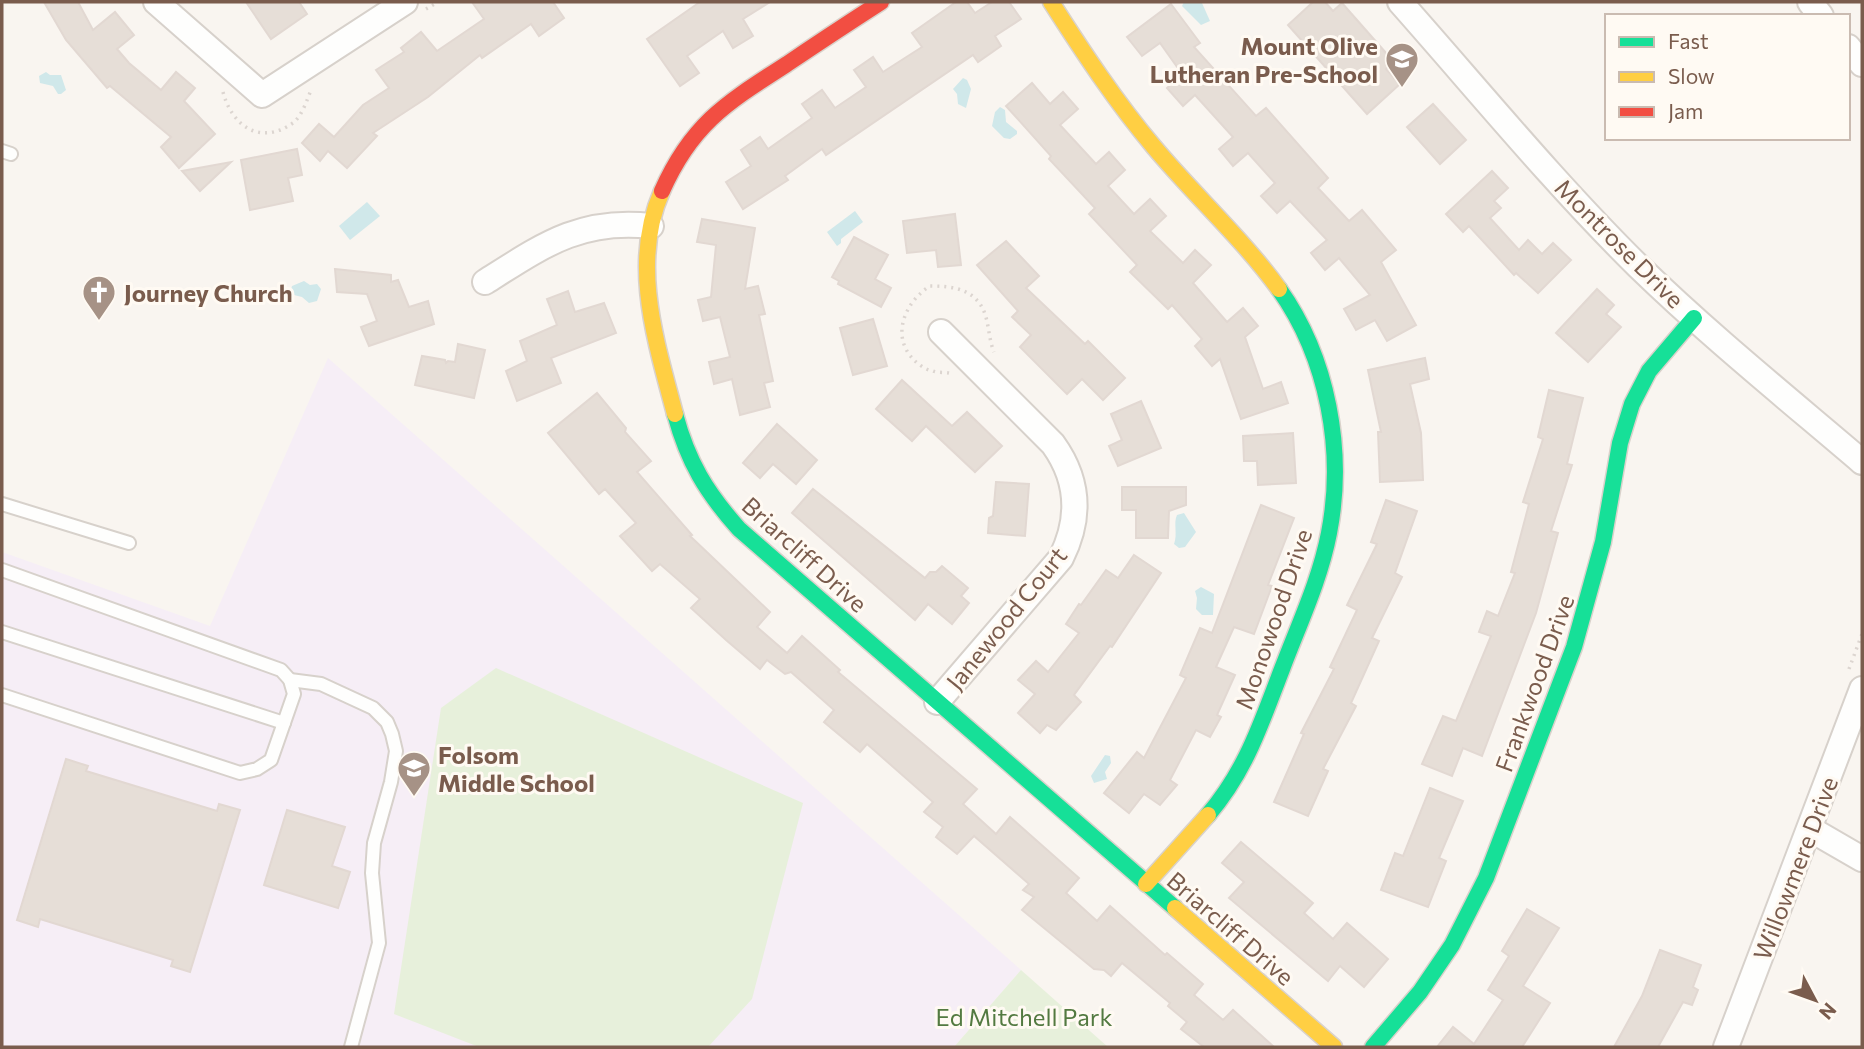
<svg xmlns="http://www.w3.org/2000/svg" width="1864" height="1049" font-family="Commissioner,sans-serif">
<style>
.education{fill:#f6eef6}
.green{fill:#e7f0db}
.water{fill:#d0e8ea}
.building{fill:#e6ded7;stroke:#e2d8d2;stroke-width:2}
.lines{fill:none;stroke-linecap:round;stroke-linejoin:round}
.lane-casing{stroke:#d7d1cb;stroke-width:16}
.street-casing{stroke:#d7d1cb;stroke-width:28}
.fast-casing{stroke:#d9d2cb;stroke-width:19}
.slow-casing{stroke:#d9d2cb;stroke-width:19}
.jam-casing{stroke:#d9d2cb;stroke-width:19}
.path{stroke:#dcd5d0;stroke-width:3.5;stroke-dasharray:2 5;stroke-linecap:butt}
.lane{stroke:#fefefd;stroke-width:12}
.street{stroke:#fefefd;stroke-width:24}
.fast{stroke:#16e098;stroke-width:16}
.slow{stroke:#ffcf43;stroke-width:16}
.jam{stroke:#f24e42;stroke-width:16}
.labels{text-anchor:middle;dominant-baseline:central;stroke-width:6;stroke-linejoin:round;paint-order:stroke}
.poi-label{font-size:24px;font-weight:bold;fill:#7a5c4d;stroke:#fffaf3;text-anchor:start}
.street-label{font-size:24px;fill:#7a5c4d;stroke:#fffaf3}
.park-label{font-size:24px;fill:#537a41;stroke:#fffaf3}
</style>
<rect width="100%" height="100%" fill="#f9f5f0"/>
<path class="education" d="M328 358 1021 970 954 1047H2V552L210 626Z"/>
<g class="green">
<path d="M496 668 803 803 752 999 708 1047H479L394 1014 441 708Z"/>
<path d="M1021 970 1108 1047H954Z"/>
</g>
<g class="water">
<path d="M1184 2 1202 3 1210 21 1201 25 1182 6Z"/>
<path d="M46 72 50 75H61L66 90 61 94H58L53 86 40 83 39 76Z"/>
<path d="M963 78 967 80 971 89 966 108 958 104 957 94 953 89Z"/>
<path d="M1000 107 1005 110 1006 122 1017 131V134L1010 139 1004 138 992 126 995 112Z"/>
<path d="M367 202 380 216 350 240 339 226Z"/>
<path d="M855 211 863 222 841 239V243L837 246 827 232Z"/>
<path d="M304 281 310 285 317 284 321 289 317 301 309 303 302 297 290 294 292 286Z"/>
<path d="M1184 513 1196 532 1185 547 1179 548 1174 544C1178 534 1173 523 1177 515Z"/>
<path d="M1201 587 1214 594 1213 615H1202L1196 609 1197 598 1195 591Z"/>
<path d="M1105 755 1110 756 1111 763 1105 772 1107 779 1094 783 1091 776Z"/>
</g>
<g class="building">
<path d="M44 2H78L93 30 115 12 134 35 117 49 129 63 161 90 176 72 195 88 184 101 215 134 179 168 161 147 171 137 110 86 107 88 66 40Z"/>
<path d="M246 2H299L307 14 271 39Z"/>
<path d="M472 2H553L564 18 539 36 531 24 482 58 480 55 428 97 373 133 377 136 347 168 328 151 320 161 302 143 319 124 334 137 363 105 389 88 376 70 404 52 401 48 421 32 437 51 484 19Z"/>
<path d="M700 2H770L743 19 753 36 733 48 723 31 687 56 699 73 680 86 647 39Z"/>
<path d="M956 2H967L975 13 992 2H1009L1021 19 995 36 1001 46 978 62 973 55 826 155 822 149 785 176 788 180 743 209 726 182 751 166 741 150 760 137 768 149 812 118 802 104 822 90 835 108 866 87 854 70 873 57 883 72 922 47 912 33Z"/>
<path d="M1313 2H1325L1333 11 1342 3 1394 62 1386 69 1400 84 1367 114 1288 25Z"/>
<path d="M1171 4 1200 43 1194 47 1256 116 1266 108 1328 178 1318 188 1349 221 1362 210 1396 250 1381 262 1416 325 1387 341 1375 320 1356 330 1344 309 1370 295 1339 258 1325 270 1311 253 1327 240 1290 201 1277 213 1261 196 1275 183 1248 153 1233 166 1219 149 1233 137 1195 95 1183 106 1167 88 1182 74 1160 43 1142 56 1127 37Z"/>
<path d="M1032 83 1050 104 1063 92 1078 109 1060 125 1096 164 1109 152 1125 170 1108 186 1134 214 1150 199 1166 216 1150 231 1183 263 1195 250 1211 265 1193 283 1227 322 1243 308 1258 326 1245 337 1263 389 1281 382 1288 403 1241 419 1220 359 1212 366 1195 346 1202 339 1172 305 1168 309 1130 272 1137 265 1089 214 1095 208 1049 159 1051 156 1006 106Z"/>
<path d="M1433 104 1466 140 1440 164 1407 127Z"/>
<path d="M297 149 302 175 288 178 293 201 250 210 241 160Z"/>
<path d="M231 162 200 191 182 171Z"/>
<path d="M1492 171 1508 188 1494 201 1501 208 1490 218 1519 250 1528 240 1542 254 1553 243 1571 260 1538 293 1516 273 1514 275 1469 226 1463 232 1446 214Z"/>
<path d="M955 214 961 265 938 267 936 250 907 253 903 221Z"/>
<path d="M702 219 755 228 745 289 758 286 765 314 759 315 773 381 764 383 770 407 740 415 732 379 714 384 709 362 730 357 720 317 703 321 698 300 711 297 716 245 697 242Z"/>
<path d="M854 237 888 255 875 279 891 288 881 307 838 284 839 281 832 277Z"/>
<path d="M1006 241 1039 276 1026 288 1085 344 1088 341 1125 378 1103 400 1082 379 1067 394 1020 347 1031 335 1012 317 1018 311 977 265Z"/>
<path d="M335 269 391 275V282L398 280 409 307 428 301 434 324 369 346 361 327 377 321 367 294 337 292Z"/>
<path d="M1597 289 1614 305 1606 314 1621 327 1588 362 1556 333Z"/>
<path d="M568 291 575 312 604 303 616 333 551 358 561 383 517 401 506 371 527 361 520 341 557 325 547 299Z"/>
<path d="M873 319 887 366 853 375 840 328Z"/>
<path d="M458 344 485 350 474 398 415 385 422 356 445 360 446 363 448 361 455 362Z"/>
<path d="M1425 358 1429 379 1410 384 1421 433 1423 480 1380 482 1378 432H1381L1368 370Z"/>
<path d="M902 380 952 426 967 412 1002 446 975 472 926 426 912 441 876 409Z"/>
<path d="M1549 390 1583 398 1567 464 1572 465 1551 531 1558 533 1536 613 1482 756 1463 748 1452 776 1422 764 1443 716 1456 721 1491 636 1479 632 1487 611 1498 616 1515 573 1511 572 1529 504 1523 502 1543 439 1538 437Z"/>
<path d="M597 393 626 428 625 432 651 461 637 472 692 535 690 536 770 612 757 627 787 653 802 636 840 670 838 672 977 789 963 804 996 834 1010 817 1079 878 1066 893 1097 921 1110 906 1165 955 1167 953 1203 984 1194 995 1223 1020 1233 1010 1274 1047H1204L1181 1029 1187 1022 1168 1006 1170 1003 1122 963 1111 976 1104 970 1094 969 1022 910 1034 897 1023 890 1029 884 974 836 957 854 936 837 943 827 924 812 933 802 867 744 860 752 824 722 834 710 791 672 785 674 767 660 760 669 726 640 691 608 700 599 660 564 652 571 620 536 636 523 605 489 599 494 548 433Z"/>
<path d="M1141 401 1161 448 1118 466 1109 446 1122 440 1111 414Z"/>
<path d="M777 424 817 460 796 484 773 464 760 478 743 463Z"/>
<path d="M1293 433 1296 483 1258 485 1257 461H1244L1243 436Z"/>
<path d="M996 482 1029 484 1025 536 988 533 989 518 993 516Z"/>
<path d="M1122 487H1186V505L1169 511 1168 538H1136V510H1122Z"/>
<path d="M813 489 925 578 930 572H936L942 566 968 588 961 596 969 603 952 624 928 604 915 620 792 513Z"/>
<path d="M1386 500 1417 511 1395 573 1402 577 1372 638 1379 641 1351 703 1356 706 1323 769 1328 771 1308 816 1274 802 1304 734 1301 733 1334 669 1330 667 1357 610 1347 605 1377 544 1371 542Z"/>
<path d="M1261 505 1294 518 1268 585 1272 586 1254 634 1234 627 1216 667 1235 675 1217 715 1221 717 1210 737 1196 730 1170 780 1177 785 1160 805 1144 794 1129 813 1104 793 1137 752 1144 758 1186 678 1180 675 1200 628 1212 633Z"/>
<path d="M1134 555 1161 573 1112 647 1110 646 1074 695 1081 702 1056 730 1047 725 1040 733 1018 713 1035 694 1018 680 1036 661 1048 672 1079 633 1066 624 1079 604 1081 605 1106 570 1118 578Z"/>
<path d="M66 759 88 766 86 771 217 811 219 804 240 810 190 972 171 966 173 960 40 919 38 927 17 920Z"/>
<path d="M1430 788 1463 801 1439 858 1446 861 1428 907 1381 890 1395 853 1403 856Z"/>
<path d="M287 810 345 827 332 866 350 872 338 908 264 885Z"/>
<path d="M1241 842 1313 903 1304 913 1333 939 1347 923 1388 959 1364 987 1340 966 1328 981 1229 898 1244 882 1222 863Z"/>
<path d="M1527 909 1559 928 1523 986 1550 1003 1522 1047H1437L1453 1027 1474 1044 1503 1000 1488 990 1509 956 1502 951Z"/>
<path d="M1660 950 1701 965 1693 987 1698 990 1692 1005 1683 1002 1658 1047H1614L1642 996Z"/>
</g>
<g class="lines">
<defs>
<g id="lane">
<path d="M2 151 11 154"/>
<path d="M2 504 129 543"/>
<path d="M2 570 281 670 290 680 294 694 271 760 257 769 240 773 2 695"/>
<path d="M2 632 284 723"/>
<path d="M290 680 321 684 373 708 387 722 392 734 396 751 391 782 374 843 372 873 379 943 351 1047"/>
</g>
<g id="street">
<path d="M156 2 262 95 405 2"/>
<path d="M1400 2C1478 90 1554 183 1638 266 1709 335 1787 398 1862 462"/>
<path d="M1810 2 1821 16"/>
<path d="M1848 47 1862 64"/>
<path d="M485 282C542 246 580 218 651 226"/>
<path d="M937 702 1061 558C1081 518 1079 480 1053 444L941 332"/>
<path d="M1810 829 1862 859"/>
<path d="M1726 1047 1862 689"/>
</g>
<g id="fast">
<path d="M675 414C688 462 706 492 739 529L1175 908"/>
<path d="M1208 815C1247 769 1261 723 1282 669 1299 624 1320 580 1329 533 1345 451 1328 358 1279 289"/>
<path d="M1373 1047 1420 992 1452 945 1486 878 1574 647 1603 542 1620 443 1632 404 1649 371 1694 318"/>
</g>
<g id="slow">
<path d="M1051 2C1083 52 1116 102 1154 147 1195 196 1242 238 1279 289"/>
<path d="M662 191C630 263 656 342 675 414"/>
<path d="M1146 884 1208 815"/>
<path d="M1175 908 1334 1047"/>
</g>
<path id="jam" d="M662 191C692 123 728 102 787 64 818 43 850 22 881 2"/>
</defs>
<use href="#lane" class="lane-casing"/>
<use href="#street" class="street-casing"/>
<use href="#fast" class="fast-casing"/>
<use href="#slow" class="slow-casing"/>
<use href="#jam" class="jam-casing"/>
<g class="path">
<path d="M426 9 438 2"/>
<path d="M223 92C232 126 260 146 293 123 302 116 307 100 311 90"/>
<path d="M949 373C944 372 938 373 933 371 926 370 919 365 914 360 890 336 905 302 930 286 953 286 976 289 985 314 989 326 989 340 994 352"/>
<path d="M1849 669 1862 634"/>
</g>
<use href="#lane" class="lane"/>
<use href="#street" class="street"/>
<use href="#fast" class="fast"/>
<use href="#slow" class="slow"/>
<use href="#jam" class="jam"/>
</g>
<defs>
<symbol id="school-pin" viewBox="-11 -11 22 30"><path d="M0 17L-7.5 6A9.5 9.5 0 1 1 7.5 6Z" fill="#a69286" stroke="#fffaf3"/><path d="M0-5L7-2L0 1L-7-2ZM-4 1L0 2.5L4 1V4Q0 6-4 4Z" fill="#fff"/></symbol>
<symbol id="church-pin" viewBox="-11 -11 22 30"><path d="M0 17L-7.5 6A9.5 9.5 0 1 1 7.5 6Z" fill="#a69286" stroke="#fffaf3"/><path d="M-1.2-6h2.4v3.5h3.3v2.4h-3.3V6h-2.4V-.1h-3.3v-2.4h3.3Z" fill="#fff"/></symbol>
</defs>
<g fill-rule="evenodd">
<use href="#school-pin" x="1383" y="40" width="38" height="52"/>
<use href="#church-pin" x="80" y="273" width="38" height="52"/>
<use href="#school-pin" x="395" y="749" width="38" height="52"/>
</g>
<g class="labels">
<g class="poi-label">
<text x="1378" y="45" text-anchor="end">Mount Olive<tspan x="1378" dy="28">Lutheran Pre-School</tspan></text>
<text x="124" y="292">Journey Church</text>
<text x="438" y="754">Folsom<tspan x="438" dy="28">Middle School</tspan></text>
</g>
<g class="street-label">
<text transform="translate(1620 243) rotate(45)">Montrose Drive</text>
<text transform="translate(805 554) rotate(42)">Briarcliff Drive</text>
<text transform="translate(1006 618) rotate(-51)">Janewood Court</text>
<text transform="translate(1273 619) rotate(-71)">Monowood Drive</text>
<text transform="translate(1534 683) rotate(-70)">Frankwood Drive</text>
<text transform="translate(1795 868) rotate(-69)">Willowmere Drive</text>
<text transform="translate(1231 928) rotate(41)">Briarcliff Drive</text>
</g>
<g class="park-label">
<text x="1024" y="1016">Ed Mitchell Park</text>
</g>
</g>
<rect width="1864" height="1049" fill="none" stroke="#7a5c4d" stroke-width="7"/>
<rect x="1605" y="14" width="245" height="126" fill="#fffaf3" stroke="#cabbb1" stroke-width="2"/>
<rect x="1619" y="37" width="35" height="10" fill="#16e098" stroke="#cabbb1" stroke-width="2"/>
<text x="1668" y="49" font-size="21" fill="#7a5c4d">Fast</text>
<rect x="1619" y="72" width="35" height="10" fill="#ffcf43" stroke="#cabbb1" stroke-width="2"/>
<text x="1668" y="84" font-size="21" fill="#7a5c4d">Slow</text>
<rect x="1619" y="107" width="35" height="10" fill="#f24e42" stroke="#cabbb1" stroke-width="2"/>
<text x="1668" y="119" font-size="21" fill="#7a5c4d">Jam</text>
<g transform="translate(1815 1000) rotate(131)" stroke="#fffaf3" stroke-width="5" paint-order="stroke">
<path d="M0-5L12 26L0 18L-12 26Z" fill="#7a5c4d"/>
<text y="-10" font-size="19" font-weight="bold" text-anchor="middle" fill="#7a5c4d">N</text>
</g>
</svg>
